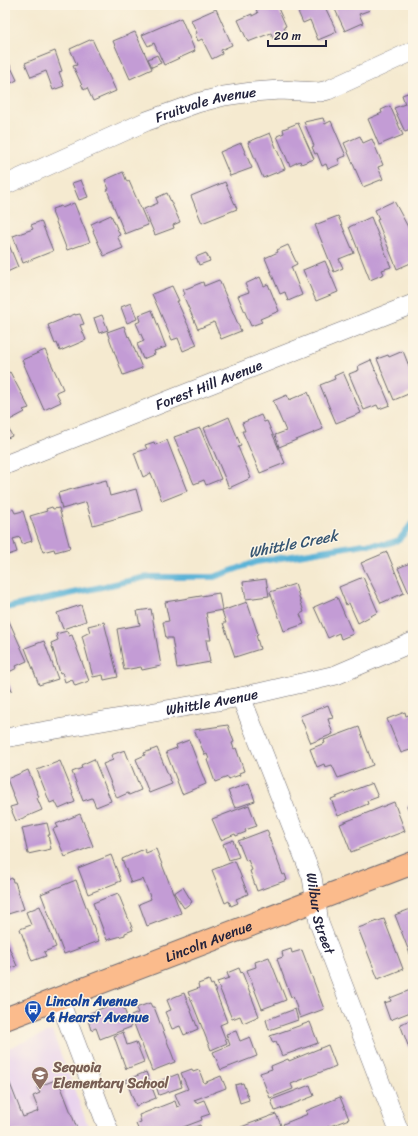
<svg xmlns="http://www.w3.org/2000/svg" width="418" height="1136" font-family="Sriracha,sans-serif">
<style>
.built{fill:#e8d2ee}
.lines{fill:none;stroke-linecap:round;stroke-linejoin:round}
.stream{stroke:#5ab3d7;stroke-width:6}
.building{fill:#c39cd5}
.minor-casing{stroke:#6c686f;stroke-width:20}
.major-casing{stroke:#6c686f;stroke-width:24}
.minor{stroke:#fff;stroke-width:19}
.major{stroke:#fbbb8c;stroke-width:22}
.labels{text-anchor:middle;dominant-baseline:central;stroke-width:3;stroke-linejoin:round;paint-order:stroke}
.street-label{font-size:14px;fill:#22223b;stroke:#fcf5e5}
.transit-label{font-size:14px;font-weight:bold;fill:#164399;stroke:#fcf5e5;text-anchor:start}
.education-label{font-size:14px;font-weight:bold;fill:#785e54;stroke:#fcf5e5;text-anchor:start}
.water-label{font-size:15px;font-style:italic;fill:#365572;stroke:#fcf5e5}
</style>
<rect width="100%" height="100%" fill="#fcf5e5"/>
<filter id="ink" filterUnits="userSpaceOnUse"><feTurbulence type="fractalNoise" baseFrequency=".025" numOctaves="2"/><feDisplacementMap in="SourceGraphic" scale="8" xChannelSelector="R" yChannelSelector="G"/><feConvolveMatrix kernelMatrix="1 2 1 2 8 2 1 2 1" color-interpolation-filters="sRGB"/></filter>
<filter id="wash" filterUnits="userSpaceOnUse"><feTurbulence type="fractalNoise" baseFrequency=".012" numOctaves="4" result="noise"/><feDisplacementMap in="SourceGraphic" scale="16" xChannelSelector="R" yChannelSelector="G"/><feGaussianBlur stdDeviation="0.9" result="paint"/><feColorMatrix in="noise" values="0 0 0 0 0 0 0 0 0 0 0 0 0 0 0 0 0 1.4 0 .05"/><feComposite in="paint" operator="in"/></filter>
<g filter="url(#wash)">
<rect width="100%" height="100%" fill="#f5ead0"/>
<path class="built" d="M52 1031 90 1131H5V1049Z"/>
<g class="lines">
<path class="stream" d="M5 608 147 577H214L256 562 364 544H386L399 540 413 522"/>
</g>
<g id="blocks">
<g class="building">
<path d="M262 5H280L277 6 286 26 284 27 287 34 274 40 271 33 248 42 238 20 252 14V16L258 13 256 10 263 7Z"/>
<path d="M295 5H324L337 32 318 40 310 20 303 23Z"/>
<path d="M333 5H367L370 10 359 14 363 23 345 31Z"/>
<path d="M216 9 232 45 221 50 222 54 212 59 202 39 198 41 195 34 197 33 191 20Z"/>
<path d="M181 18 195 51 164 65 154 43 148 46 142 35Z"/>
<path d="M135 32 152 69 130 79 113 41Z"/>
<path d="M92 39 116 91 93 101 87 88 84 90 73 66 77 65 70 49Z"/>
<path d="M55 51 62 71 59 72 64 86 53 90 46 71 31 77 25 63Z"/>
<path d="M157 55 161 63 152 67 148 59Z"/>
<path d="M8 61 17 80 5 86V62Z"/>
<path d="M413 91V129L405 132 394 108 405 104 402 95Z"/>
<path d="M390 106 403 135 379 145 368 119 382 113 381 110Z"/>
<path d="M323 118 325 124 331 121 346 156 338 159 340 164 328 169 326 164 322 166 317 153 315 154 312 147 314 146 304 122Z"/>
<path d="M298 123 314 159 301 164 300 161 290 166 277 136 284 133 283 129Z"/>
<path d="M270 133 285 169 263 178 248 142Z"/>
<path d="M360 136 363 143 372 139 383 165 378 167 383 179 363 187 344 143Z"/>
<path d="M241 143 252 168 230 176 220 152Z"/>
<path d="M123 172 127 182 129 181 148 225 125 234 107 190 109 189 105 180Z"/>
<path d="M81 180 88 197 79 200 72 183Z"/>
<path d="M225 182 237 209 202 223 191 196Z"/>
<path d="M167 193 180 222 173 225 174 228 155 235 144 209 158 203 156 198Z"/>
<path d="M394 201 408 227 413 241V246L411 247 413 253V262L397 269 377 220 379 219 375 210Z"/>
<path d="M74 203 90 242 67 250 52 212 53 211 52 209 61 206 62 208Z"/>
<path d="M111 215 120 235 117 236 123 248 104 256 93 231 94 230 91 224Z"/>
<path d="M338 216 354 253 339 259 343 268 334 272 315 225Z"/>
<path d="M371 217 391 267 382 270 384 274 370 280 349 227Z"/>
<path d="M41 221 53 251 23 263 13 236 33 229 31 225Z"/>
<path d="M5 235 18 267 7 272 5 268Z"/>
<path d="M288 245 297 264 291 267 302 295 288 301 285 292 280 294 265 258 278 252 277 250Z"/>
<path d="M206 253 210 261 199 265 196 257Z"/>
<path d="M325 261 338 292 316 301 303 270Z"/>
<path d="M260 277 264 286 268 284 279 311 260 319 262 322 251 326 238 296 249 292 245 284Z"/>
<path d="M219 280 241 331 221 339 214 322 198 329 183 295 185 294 183 290 203 282 204 286Z"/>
<path d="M172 286 179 301H177L197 345 183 351 178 338 172 340 152 294Z"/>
<path d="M131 303 137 319 127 323 121 307Z"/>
<path d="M152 310 166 347 154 351 155 354 143 359 137 344 144 341 136 323 141 321 139 315Z"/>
<path d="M75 314V315L80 314 84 324 80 325 86 340 60 351 57 343 55 344 48 325Z"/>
<path d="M102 315 108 330 99 333 94 318Z"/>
<path d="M124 326 128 337 129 336 142 368 123 375 107 332Z"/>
<path d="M45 350 63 389 56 392 61 402 44 410 22 360Z"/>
<path d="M403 351 413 376V392L394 400 377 359 388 355 389 357Z"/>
<path d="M371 360 390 405 379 409 377 405 364 410 349 374 359 370 358 366Z"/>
<path d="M10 372 29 408 23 410 25 412 8 421 5 414V375Z"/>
<path d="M343 372 361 413 336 423 320 385 335 379 334 376Z"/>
<path d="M308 392 323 429 279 447 275 435 286 431 273 401 287 395 289 400Z"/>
<path d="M261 415 264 422 267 421 285 463 260 473 242 431H245L242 423Z"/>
<path d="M229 417 241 446 238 447 251 478 229 488 204 428Z"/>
<path d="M5 422 12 436 5 439Z"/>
<path d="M200 428 221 479 206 485 204 480 194 484 174 437Z"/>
<path d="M167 440 187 491 162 501 151 473 143 477 134 453 147 449 145 445 154 442 155 445Z"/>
<path d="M106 480 110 496 136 489 142 511 93 525 86 502 62 509 58 493Z"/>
<path d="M52 507 53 509 59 508 70 548 55 552 54 549 43 552 30 516 47 511 46 509Z"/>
<path d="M13 509 15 513 23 511 32 541 22 544 20 537 13 539 17 552 5 556V511Z"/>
<path d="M387 552 404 593 381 603 361 563Z"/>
<path d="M410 563 413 568V591L409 593 398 568Z"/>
<path d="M363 577 378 612 358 623 349 603 346 605 339 587Z"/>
<path d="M266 579 269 596 246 599 243 582Z"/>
<path d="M295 584 304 612 300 614 304 624 284 631 270 592Z"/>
<path d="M219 593 222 610 206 613 211 640H206L210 662 177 668 172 638H166L163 622 169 621 165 602Z"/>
<path d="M337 597 353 634 341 639 339 633 328 638 314 607Z"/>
<path d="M247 602 258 634 256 635 260 649 235 657 223 623H226L222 611Z"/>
<path d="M81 605 86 621 63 629 57 613Z"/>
<path d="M151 609 161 666 142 670 141 667 124 670 117 629 140 625 137 611Z"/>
<path d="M9 621 27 661 16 666 17 668 9 672 5 662V641L9 639 5 630V623Z"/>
<path d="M104 622 118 677 104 680 103 675 93 677 82 636 90 632 88 626Z"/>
<path d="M67 631 69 636 72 635 89 681 75 686 72 679 65 682 62 672 60 673 51 643 58 640 56 634Z"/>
<path d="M44 641 58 679 39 685 25 648Z"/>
<path d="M5 675 12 690 5 693Z"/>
<path d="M328 705 333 718 328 719 333 734 311 743 300 716Z"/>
<path d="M405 712 406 716 413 713V749L401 753 387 719Z"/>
<path d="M228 725 234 742 232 743 234 749 236 748 244 771 239 773 240 775 228 779V777L215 782 207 760 209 759 207 754 205 755 194 730Z"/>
<path d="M359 727 373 765 338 778 332 765 325 767 324 764 317 767 310 749 325 743 324 740Z"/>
<path d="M189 740 206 784 182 794 166 752 177 748 176 745Z"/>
<path d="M157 748 172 784 149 793 136 759 145 755 144 753Z"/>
<path d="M125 750 141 790 129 795 128 793 117 798 103 764 113 760 111 755Z"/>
<path d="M94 759 111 801 96 807 92 798 83 801 72 772 82 768 81 765Z"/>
<path d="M60 761 73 793 72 794 75 802 59 809 55 801 50 803 37 770Z"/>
<path d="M28 770 39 797 37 798 42 810 16 821 10 807 17 805 7 779Z"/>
<path d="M249 783 255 801 235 808 228 791Z"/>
<path d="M372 783 378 797 367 801 368 804 338 816 331 799Z"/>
<path d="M394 802 405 831 351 852 340 824Z"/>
<path d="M413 804V820L407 806Z"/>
<path d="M249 805 257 826 245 830 246 832 236 836 235 834 221 840 212 819Z"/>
<path d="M80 814 93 846 65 857 53 829 58 827 56 824Z"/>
<path d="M47 823 50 835H48L51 849 28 854 22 828Z"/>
<path d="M267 830 269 834 268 835 283 875 285 874 287 880 257 891 250 871 252 870 248 860 246 861 238 841Z"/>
<path d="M233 840 239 857 229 860 223 844Z"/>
<path d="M144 849 146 853 156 849 181 913 147 926 139 904 151 899 143 879 131 883 122 859Z"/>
<path d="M111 855 121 881 88 894 78 868Z"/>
<path d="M235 861 248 894 236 899 238 903 231 906 229 901 225 903 212 870Z"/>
<path d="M12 878 13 882H15L24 909 5 915V881Z"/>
<path d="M76 880 99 941 64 954 41 894Z"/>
<path d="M183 887 192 902 184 908 174 893Z"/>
<path d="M118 893 133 930 125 933V935L107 940 93 903Z"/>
<path d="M40 906 56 947 44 952 46 956 32 961 20 929 31 925 26 912Z"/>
<path d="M413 908V962L395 915Z"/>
<path d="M384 919 403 969 378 979 358 928Z"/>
<path d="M5 938 17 966 5 971Z"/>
<path d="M291 949 292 953 302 950 324 1009 300 1018 293 996 291 997 277 959 283 957 282 952Z"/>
<path d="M269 957 286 1000 262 1009 247 970 256 967 255 962Z"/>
<path d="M239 968 241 973 242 972 259 1016 243 1023 240 1016 232 1019 217 982 229 978 227 973Z"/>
<path d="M209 980 211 985 213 984 227 1022 220 1025 227 1043 211 1050 188 992 199 988 198 984Z"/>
<path d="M413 989V1011L390 1020 384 1003 391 1001 390 998Z"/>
<path d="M184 993 198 1029 184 1035 180 1026 172 1029 165 1012 171 1010 167 1000Z"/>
<path d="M121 1001 131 1027 100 1039 96 1028 91 1030 88 1020 92 1019 90 1013Z"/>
<path d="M150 1003 152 1007H154L175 1062 152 1071 131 1016 138 1013 136 1008Z"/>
<path d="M295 1009 298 1020 269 1030 266 1020Z"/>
<path d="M413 1019V1047L409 1048 400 1024Z"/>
<path d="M310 1022 318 1043 282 1056 276 1042 273 1043 270 1036Z"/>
<path d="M236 1031 240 1041 250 1037 257 1056 221 1070 213 1052 230 1045 226 1034Z"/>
<path d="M123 1032 127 1045 136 1042 144 1062 126 1069 114 1036Z"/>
<path d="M328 1045 336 1066 291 1084 293 1089 270 1098 260 1073 272 1069 271 1066 288 1059 289 1061Z"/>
<path d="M192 1069 193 1072 199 1070 204 1083 221 1076 226 1088 194 1100 196 1103 204 1100 210 1114 201 1117 202 1120 173 1131H139L136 1124 141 1122 139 1115 175 1101 177 1107 180 1106 175 1094 188 1089 181 1073Z"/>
<path d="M146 1072 156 1098 136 1106 126 1080Z"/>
<path d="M178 1074 182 1087 159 1095 155 1083Z"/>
<path d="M7 1076 23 1117 39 1111 33 1096 40 1093 37 1087 58 1079 78 1131H5V1077Z"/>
<path d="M243 1083 249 1100 240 1103 235 1085Z"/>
<path d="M310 1085 314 1096 275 1111 271 1100Z"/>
<path d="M340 1097 349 1119 317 1131H286L283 1124 308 1114 306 1111Z"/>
<path d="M276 1114 281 1125 265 1131H243L241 1127Z"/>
<path d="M200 1125 202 1131H184Z"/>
</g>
</g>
</g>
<g filter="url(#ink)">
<use href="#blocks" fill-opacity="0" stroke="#6c686f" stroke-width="1"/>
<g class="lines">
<defs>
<g id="minor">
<path id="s1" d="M5 185 147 121 197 103 224 96 252 92 280 90 320 92 328 90 413 51"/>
<path id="s2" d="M5 465 413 304"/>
<path id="s3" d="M241 697 312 877 319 923 399 1131"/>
<path id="s4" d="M5 738 241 697 336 675 413 642"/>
<path d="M59 999 109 1131"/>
</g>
<g id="major">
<path id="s5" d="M5 1019 413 863"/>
</g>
</defs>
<use href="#minor" class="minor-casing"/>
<use href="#major" class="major-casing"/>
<use href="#minor" class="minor"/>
<use href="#major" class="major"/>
</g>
</g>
<defs>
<symbol id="bus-pin" viewBox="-11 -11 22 30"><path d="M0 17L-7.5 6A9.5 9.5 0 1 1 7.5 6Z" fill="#1a4fb4" stroke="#fcf5e5"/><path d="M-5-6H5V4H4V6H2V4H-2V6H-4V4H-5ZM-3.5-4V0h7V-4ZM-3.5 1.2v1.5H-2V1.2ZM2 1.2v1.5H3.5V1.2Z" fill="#fff"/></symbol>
<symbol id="school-pin" viewBox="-11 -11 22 30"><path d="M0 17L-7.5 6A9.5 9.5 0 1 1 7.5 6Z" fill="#8d6e63" stroke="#fcf5e5"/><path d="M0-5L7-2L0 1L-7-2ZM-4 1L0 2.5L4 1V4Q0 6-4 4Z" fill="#fff"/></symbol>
</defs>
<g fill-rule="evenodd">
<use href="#bus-pin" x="23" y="999" width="20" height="27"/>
<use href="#school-pin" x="30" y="1065" width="20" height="27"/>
</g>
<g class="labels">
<g class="street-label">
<text stroke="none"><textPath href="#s1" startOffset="217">Fruitvale Avenue</textPath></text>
<text stroke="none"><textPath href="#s2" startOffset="219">Forest Hill Avenue</textPath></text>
<text stroke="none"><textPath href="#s4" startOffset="210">Whittle Avenue</textPath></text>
<text stroke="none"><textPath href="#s3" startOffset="231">Wilbur Street</textPath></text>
<text stroke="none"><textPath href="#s5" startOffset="218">Lincoln Avenue</textPath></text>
</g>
<g class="transit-label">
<text x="46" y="1001">Lincoln Avenue<tspan x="46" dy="16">&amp; Hearst Avenue</tspan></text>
</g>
<g class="education-label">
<text x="53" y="1067">Sequoia<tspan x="53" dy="16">Elementary School</tspan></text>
</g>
<g class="water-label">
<text transform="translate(293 544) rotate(-11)">Whittle Creek</text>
</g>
</g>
<rect width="418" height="1136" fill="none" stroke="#fcf5e5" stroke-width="20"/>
<path d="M268 40v6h58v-6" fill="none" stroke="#22223b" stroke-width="2"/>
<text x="274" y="40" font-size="12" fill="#22223b" stroke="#fcf5e5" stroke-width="3" paint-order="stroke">20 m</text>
</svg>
